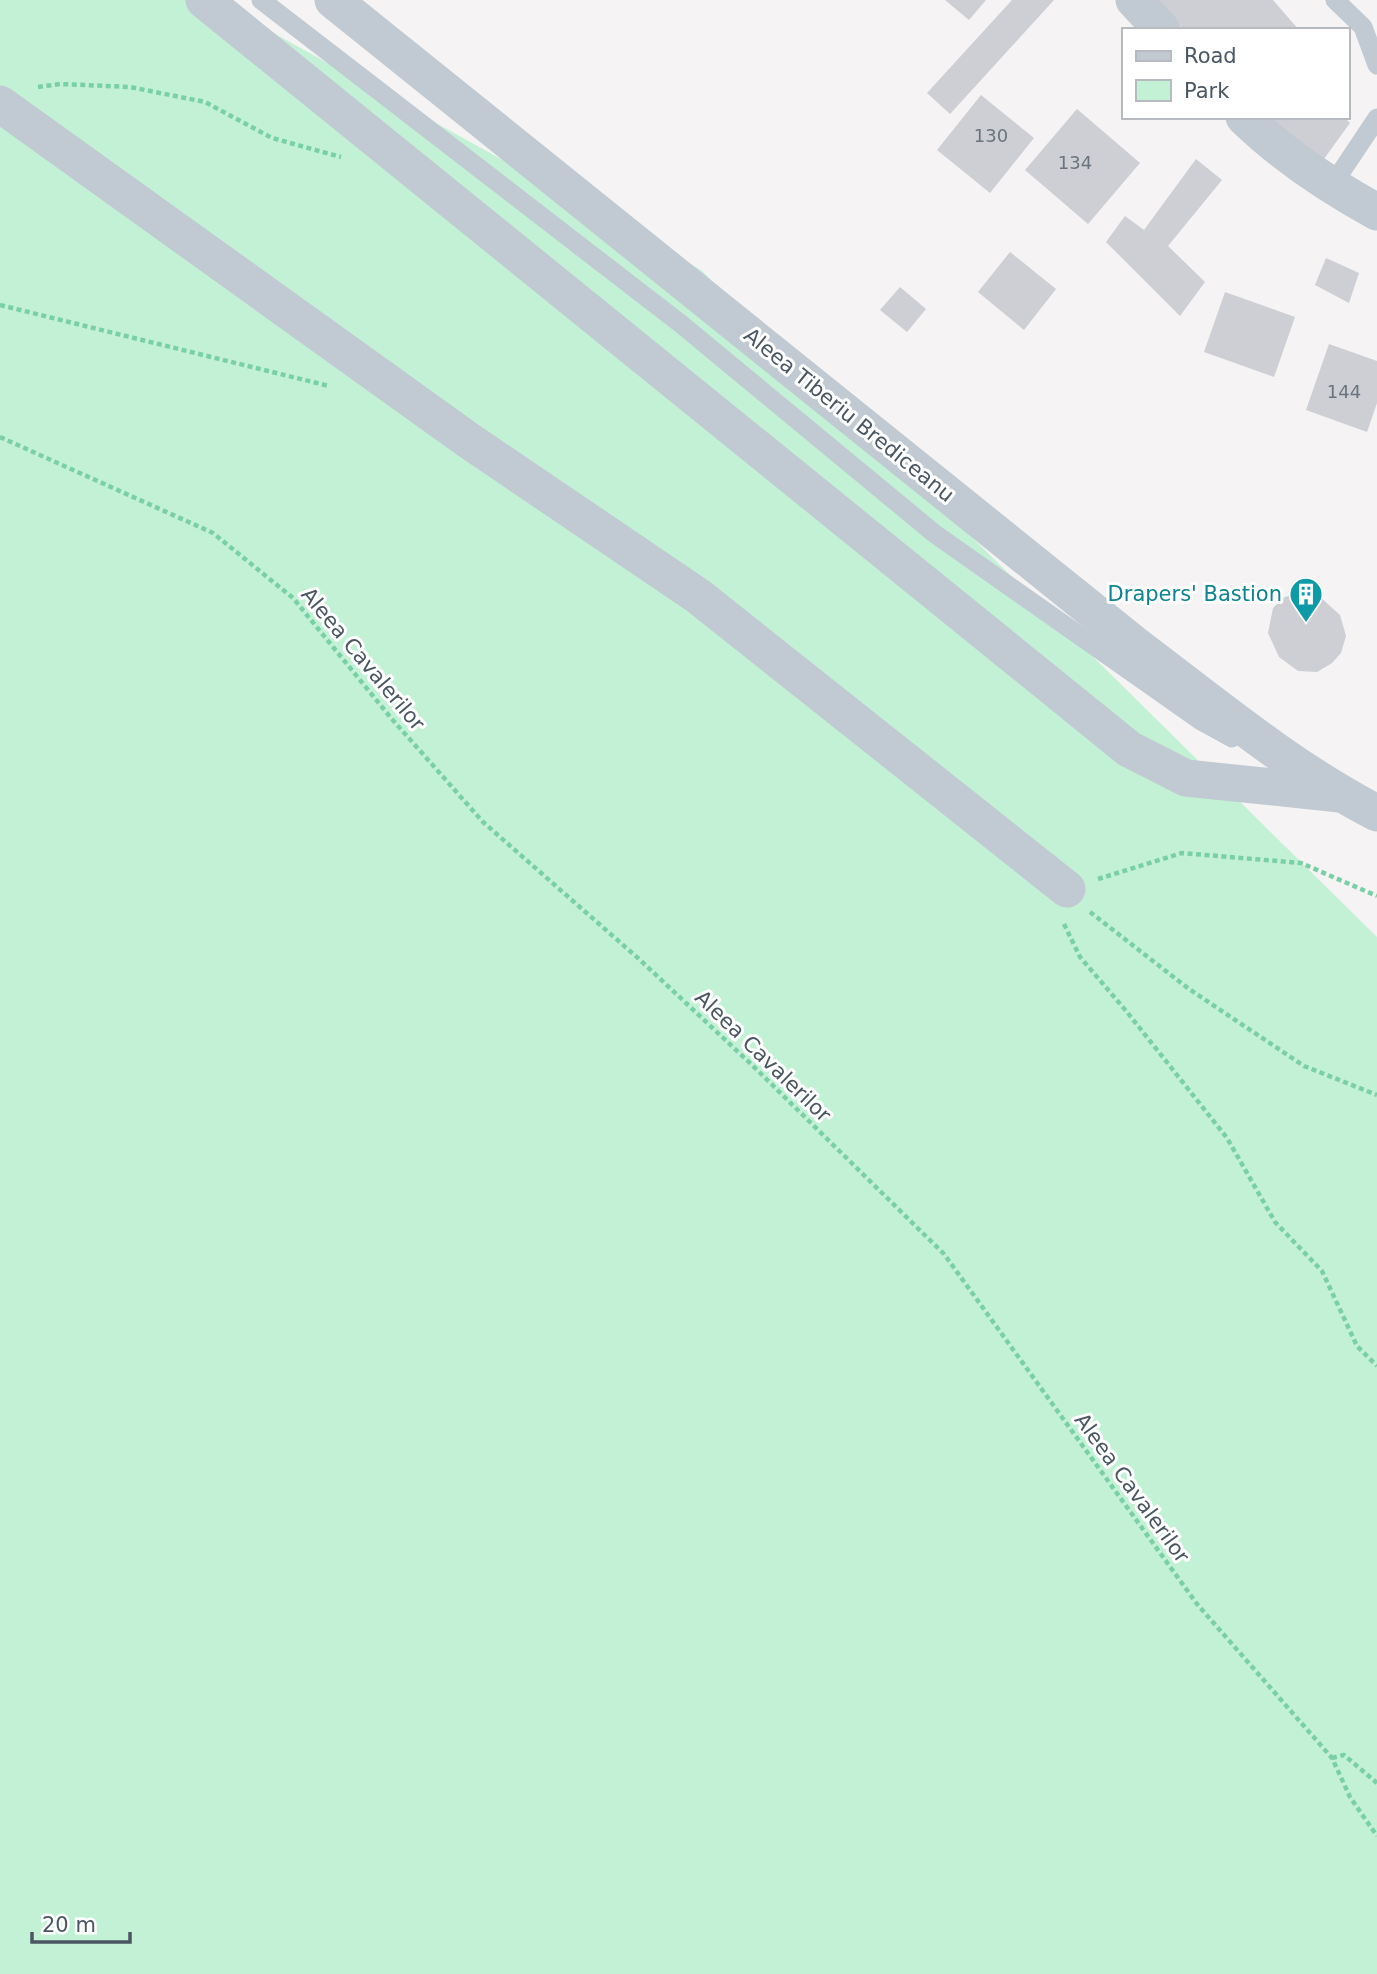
<svg xmlns="http://www.w3.org/2000/svg" width="1377" height="1974" font-family="'DejaVu Sans',sans-serif">
<style>
.green{fill:#c3f1d5}
.building{fill:#cdcfd5}
.lines{fill:none;stroke-linecap:round;stroke-linejoin:round}
.path{stroke:#7ad0a6;stroke-width:4.5;stroke-dasharray:5 3.5;stroke-linecap:butt}
.lane{stroke:#c1cad2;stroke-width:19}
.street{stroke:#c1cad2;stroke-width:37}
.labels{text-anchor:middle;dominant-baseline:central;stroke-width:6;stroke-linejoin:round;paint-order:stroke}
.number-label{font-size:18px;fill:#6b747e}
.street-label{font-size:21px;fill:#4a5661;stroke:#fff}
.culture-label{font-size:21px;fill:#0d838f;stroke:#fff;text-anchor:end}
</style>
<rect width="100%" height="100%" fill="#f5f3f3"/>
<path class="green" d="M0 0H214L701 270 1377 937V1974H0Z"/>
<g class="building">
<path d="M945 0H986L969 20Z"/>
<path d="M1012 0H1054L950 114 927 93Z"/>
<path d="M1157 0H1273L1299 30H1184Z"/>
<path d="M981 95 1034 138 990 193 937 150Z"/>
<path d="M1077 109 1140 163 1088 224 1025 170Z"/>
<path d="M1264 117H1344L1350 123 1321 163Z"/>
<path d="M1196 159 1222 180 1168 246 1205 282 1180 316 1106 242 1125 216 1144 230Z"/>
<path d="M1010 252 1056 289 1024 330 978 292Z"/>
<path d="M1326 258 1359 273 1349 303 1315 285Z"/>
<path d="M900 287 926 309 907 332 880 310Z"/>
<path d="M1225 292 1295 317 1274 377 1204 352Z"/>
<path d="M1329 344 1377 361V403L1367 432 1306 410Z"/>
<path d="M1299 592 1320 597 1340 615 1346 636 1341 653 1332 663 1317 672 1298 671 1279 657 1268 633 1273 608 1283 598Z"/>
</g>
<g class="lines">
<g class="path">
<path d="M38 87 60 84 130 87 205 102 272 138 341 157"/>
<path d="M0 305 329 386"/>
<path d="M0 437 213 533 293 598 391 718 483 822 639 959 752 1065 944 1254 1197 1604 1332 1758 1350 1797 1377 1836"/>
<path d="M1098 879 1182 853 1301 863 1377 896"/>
<path d="M1090 912 1189 989 1304 1066 1377 1095"/>
<path d="M1064 924 1080 957 1127 1012 1227 1138 1275 1222 1322 1271 1357 1346 1377 1366"/>
<path d="M1332 1758 1344 1755 1377 1783"/>
</g>
<g class="lane">
<path d="M261 0 681 324 935 534 1201 721 1232 738"/>
<path d="M1335 0 1363 27 1377 65"/>
<path d="M1331 187 1377 118"/>
</g>
<g class="street">
<path d="M204 0 1129 749 1186 778 1340 794"/>
<path d="M333 0 1134 644C1211 702 1291 769 1377 813"/>
<path d="M1134 0 1162 30"/>
<path d="M0 104 468 440 698 596 1067 889"/>
<path d="M1244 117C1284 156 1328 185 1377 212"/>
</g>
</g>
<defs>
<symbol id="building-pin" viewBox="-11 -11 22 30"><path d="M0 17L-7.5 6A9.5 9.5 0 1 1 7.5 6Z" fill="#0f9aa8" stroke="#fff"/><path d="M-4-6H4V6H1V3H-1V6H-4ZM-2.5-4.3h1.7v1.8h-1.7ZM.8-4.3h1.7v1.8H.8ZM-2.5-1h1.7V.8h-1.7ZM.8-1h1.7V.8H.8Z" fill="#fff"/></symbol>
</defs>
<g fill-rule="evenodd">
<use href="#building-pin" x="1287" y="575" width="38" height="52"/>
</g>
<g class="labels">
<g class="number-label">
<text x="991" y="135">130</text>
<text x="1075" y="162">134</text>
<text x="1344" y="391">144</text>
</g>
<g class="street-label">
<text transform="translate(849 415) rotate(39)">Aleea Tiberiu Brediceanu</text>
<text transform="translate(363 659) rotate(50)">Aleea Cavalerilor</text>
<text transform="translate(763 1056) rotate(44)">Aleea Cavalerilor</text>
<text transform="translate(1132 1488) rotate(54)">Aleea Cavalerilor</text>
</g>
<g class="culture-label">
<text x="1282" y="594">Drapers' Bastion</text>
</g>
</g>
<rect x="1122" y="28" width="228" height="91" fill="#ffffff" stroke="#b7bbc0" stroke-width="2"/>
<rect x="1136" y="51" width="35" height="10" fill="#c1cad2" stroke="#b7bbc0" stroke-width="2"/>
<text x="1184" y="63" font-size="21" fill="#4a5661">Road</text>
<rect x="1136" y="80" width="35" height="21" fill="#c3f1d5" stroke="#b7bbc0" stroke-width="2"/>
<text x="1184" y="98" font-size="21" fill="#4a5661">Park</text>
<path d="M32 1932v10h98v-10" fill="none" stroke="#4a5661" stroke-width="3.5"/>
<text x="42" y="1932" font-size="21" fill="#4a5661" stroke="#ffffff" stroke-width="5" paint-order="stroke">20 m</text>
</svg>
